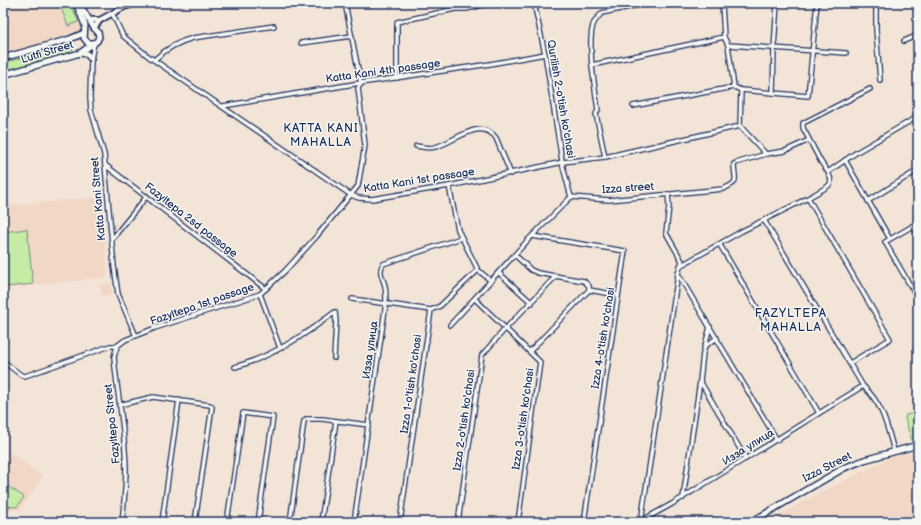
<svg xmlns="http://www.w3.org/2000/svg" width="921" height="525" font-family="'Balsamiq Sans',sans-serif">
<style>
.built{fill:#f1d7c6}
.green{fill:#c6eba5;stroke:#708d82}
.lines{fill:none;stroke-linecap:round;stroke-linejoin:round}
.minor-casing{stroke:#1b2f5e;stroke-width:6}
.tertiary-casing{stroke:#1b2f5e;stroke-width:8}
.secondary-casing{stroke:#1b2f5e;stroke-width:8}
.minor{stroke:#f6f6f2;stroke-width:3.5}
.tertiary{stroke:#f6f6f2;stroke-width:4.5}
.secondary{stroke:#f6f6f2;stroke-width:5}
.labels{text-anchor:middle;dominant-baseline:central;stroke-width:3;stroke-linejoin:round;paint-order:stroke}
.street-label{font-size:11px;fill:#1b2f5e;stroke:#f6f6f2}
.neighbourhood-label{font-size:12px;letter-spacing:1px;fill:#1b2f5e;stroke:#f6f6f2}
</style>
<rect width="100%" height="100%" fill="#f3e4d8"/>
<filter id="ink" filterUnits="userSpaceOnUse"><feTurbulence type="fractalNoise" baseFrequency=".025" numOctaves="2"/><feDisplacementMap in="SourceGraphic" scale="8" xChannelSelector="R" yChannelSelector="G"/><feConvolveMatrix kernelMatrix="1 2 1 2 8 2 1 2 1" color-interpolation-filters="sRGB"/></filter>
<g filter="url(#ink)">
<g class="built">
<path d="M3 3H76L85 25 84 33 3 58Z"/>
<path d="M101 197 108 277 3 289V206Z"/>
<path d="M111 283 112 295 102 296 100 285Z"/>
<path d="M3 447 43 476 20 510 3 509Z"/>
<path d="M918 452V522H774L772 519 801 503 807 519 801 503 894 456Z"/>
</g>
<g class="green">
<path d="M62 3H70L78 20V22L68 26 60 5Z"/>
<path d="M71 44 73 52 3 71V63Z"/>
<path d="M27 229 33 284 5 287 3 272V232Z"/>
<path d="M918 412V441L912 442 905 419 906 415Z"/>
<path d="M3 483 24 497 17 507 3 506Z"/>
</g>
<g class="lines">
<defs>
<g id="minor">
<path d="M534 3 545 54 563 167 571 197"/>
<path d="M722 3 724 37 728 45 734 87"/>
<path d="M876 3V30L880 80"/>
<path d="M112 13 123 36 148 56 351 195 359 198 372 199 449 186 563 162 605 157 740 126"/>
<path d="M904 41 918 35"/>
<path d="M301 43 352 36"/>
<path d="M94 44 91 59 90 98 91 110 104 154 114 266 118 294 136 336"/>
<path d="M728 45 846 53"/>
<path d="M154 60C166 49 177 42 193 38L274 26"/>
<path d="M592 65 724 37"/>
<path d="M397 78V22L455 9H466L487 4"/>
<path d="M870 89 803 123V128L821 162 828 172 857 152 917 117"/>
<path d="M773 93 774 48 777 3"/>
<path d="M223 106 354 84 490 64 545 54"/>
<path d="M633 106 734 87 741 90 808 96 817 3"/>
<path d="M917 118 915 106 918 99"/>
<path d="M740 126 766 154 785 151 809 140"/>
<path d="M740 126 741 90"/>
<path d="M416 146C423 147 429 149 435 147 454 143 480 116 496 138L511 174"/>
<path d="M605 157 596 114 598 110C595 88 587 45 593 25 595 20 598 17 602 13L648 3"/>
<path d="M845 160 890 239"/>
<path d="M105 165 266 289"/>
<path d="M449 186 458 230 478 270 491 281"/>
<path d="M668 194 669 206 666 233 682 261 678 274 777 440"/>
<path d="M808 198 890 339 850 363"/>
<path d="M868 201 918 170"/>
<path d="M764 220 863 386C883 404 887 426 894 451"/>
<path d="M918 223 885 242 918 299"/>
<path d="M912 226 918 234"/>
<path d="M532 236 625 251 584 522"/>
<path d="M112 239 147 196"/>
<path d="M720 245 819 413"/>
<path d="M515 255 531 270 538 273 584 281 589 286V290L530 351"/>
<path d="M680 266 742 231 808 198 827 187 830 184 831 180 828 172"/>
<path d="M499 273 532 303"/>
<path d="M589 290 618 295"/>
<path d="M260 294 280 348"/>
<path d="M352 299 431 310"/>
<path d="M475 299 540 362 518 522"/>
<path d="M450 325 529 239 571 197 609 200 723 189C741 181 734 181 734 164L736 163 766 154"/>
<path d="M705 346 717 338"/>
<path d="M3 361 21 375 25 376 110 346H117"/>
<path d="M235 367C273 356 303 336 335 312L336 321 334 358"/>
<path d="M700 381 746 459"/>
<path d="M119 405 153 397 210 405 212 407 195 522"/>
<path d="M306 419H322L369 425"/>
<path d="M683 498 700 381 703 353 710 327"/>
<path d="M641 521 672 504 863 386"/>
<path d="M122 522C124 504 126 485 126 467 125 430 117 393 114 357L117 346 125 340 155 328 260 294 285 271 316 237 358 186 365 145 358 88 361 84 345 3"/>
<path d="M162 522 179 400"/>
<path d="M227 522 243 413 273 417 258 522"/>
<path d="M290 522 304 421"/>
<path d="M321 522 336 421"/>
<path d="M354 522 386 303C386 297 386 292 385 286 383 278 378 272 383 264L461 238"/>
<path d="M400 522 431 310 440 306 478 270"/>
<path d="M458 522 482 355 506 328 556 276"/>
<path d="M641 522 678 274"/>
</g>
<g id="tertiary">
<path d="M90 20H100"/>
<path d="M94 28 100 20 124 7 137 3"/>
</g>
<g id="secondary">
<path d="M76 3 85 25 84 38 88 43H94"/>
<path d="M80 53 87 54 91 59"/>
<path d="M3 58 70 39 84 33"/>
<path d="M3 75 80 53 97 41 99 37 98 32 94 28 79 3"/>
<path d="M751 522 844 468 864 460 918 445"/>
</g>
</defs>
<use href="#minor" class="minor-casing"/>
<use href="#tertiary" class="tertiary-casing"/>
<use href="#secondary" class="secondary-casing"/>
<use href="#minor" class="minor"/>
<use href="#tertiary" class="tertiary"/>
<use href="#secondary" class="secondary"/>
</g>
</g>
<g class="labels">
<g class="street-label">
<text transform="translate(47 52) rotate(-17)">Lutfi Street</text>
<text transform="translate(383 71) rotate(-8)">Katta Kani 4th passage</text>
<text transform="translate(561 99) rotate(80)">Qurilish 2-o'tish ko'chasi</text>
<text transform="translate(419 180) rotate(-9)">Katta Kani 1st passage</text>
<text transform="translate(628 188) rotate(-4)">Izza street</text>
<text transform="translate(98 199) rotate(-95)">Katta Kani Street</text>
<text transform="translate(191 220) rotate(38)">Fazyltepa 2sd passage</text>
<text transform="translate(202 304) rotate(-19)">Fazyltepa 1st passage</text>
<text transform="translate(603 338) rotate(-81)">Izza 4-o'tish ko'chasi</text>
<text transform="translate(370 350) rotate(-82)">Изза улица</text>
<text transform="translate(411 384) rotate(-82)">Izza 1-o'tish ko'chasi</text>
<text transform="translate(523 419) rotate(-82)">Izza 3-o'tish ko'chasi</text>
<text transform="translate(464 420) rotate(-82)">Izza 2-o'tish ko'chasi</text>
<text transform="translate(112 424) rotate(-96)">Fazyltepa Street</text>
<text transform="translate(748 447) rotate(-32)">Изза улица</text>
<text transform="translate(827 467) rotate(-27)">Izza Street</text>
</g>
<g class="neighbourhood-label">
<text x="321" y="128">KATTA KANI<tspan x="321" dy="14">MAHALLA</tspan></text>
<text x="791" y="313">FAZYLTEPA<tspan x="791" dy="14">MAHALLA</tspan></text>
</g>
</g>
<rect width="921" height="525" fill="none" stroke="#f6f6f2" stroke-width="16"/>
<rect x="8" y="8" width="905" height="509" fill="none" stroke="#1b2f5e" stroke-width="1.5" filter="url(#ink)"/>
</svg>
